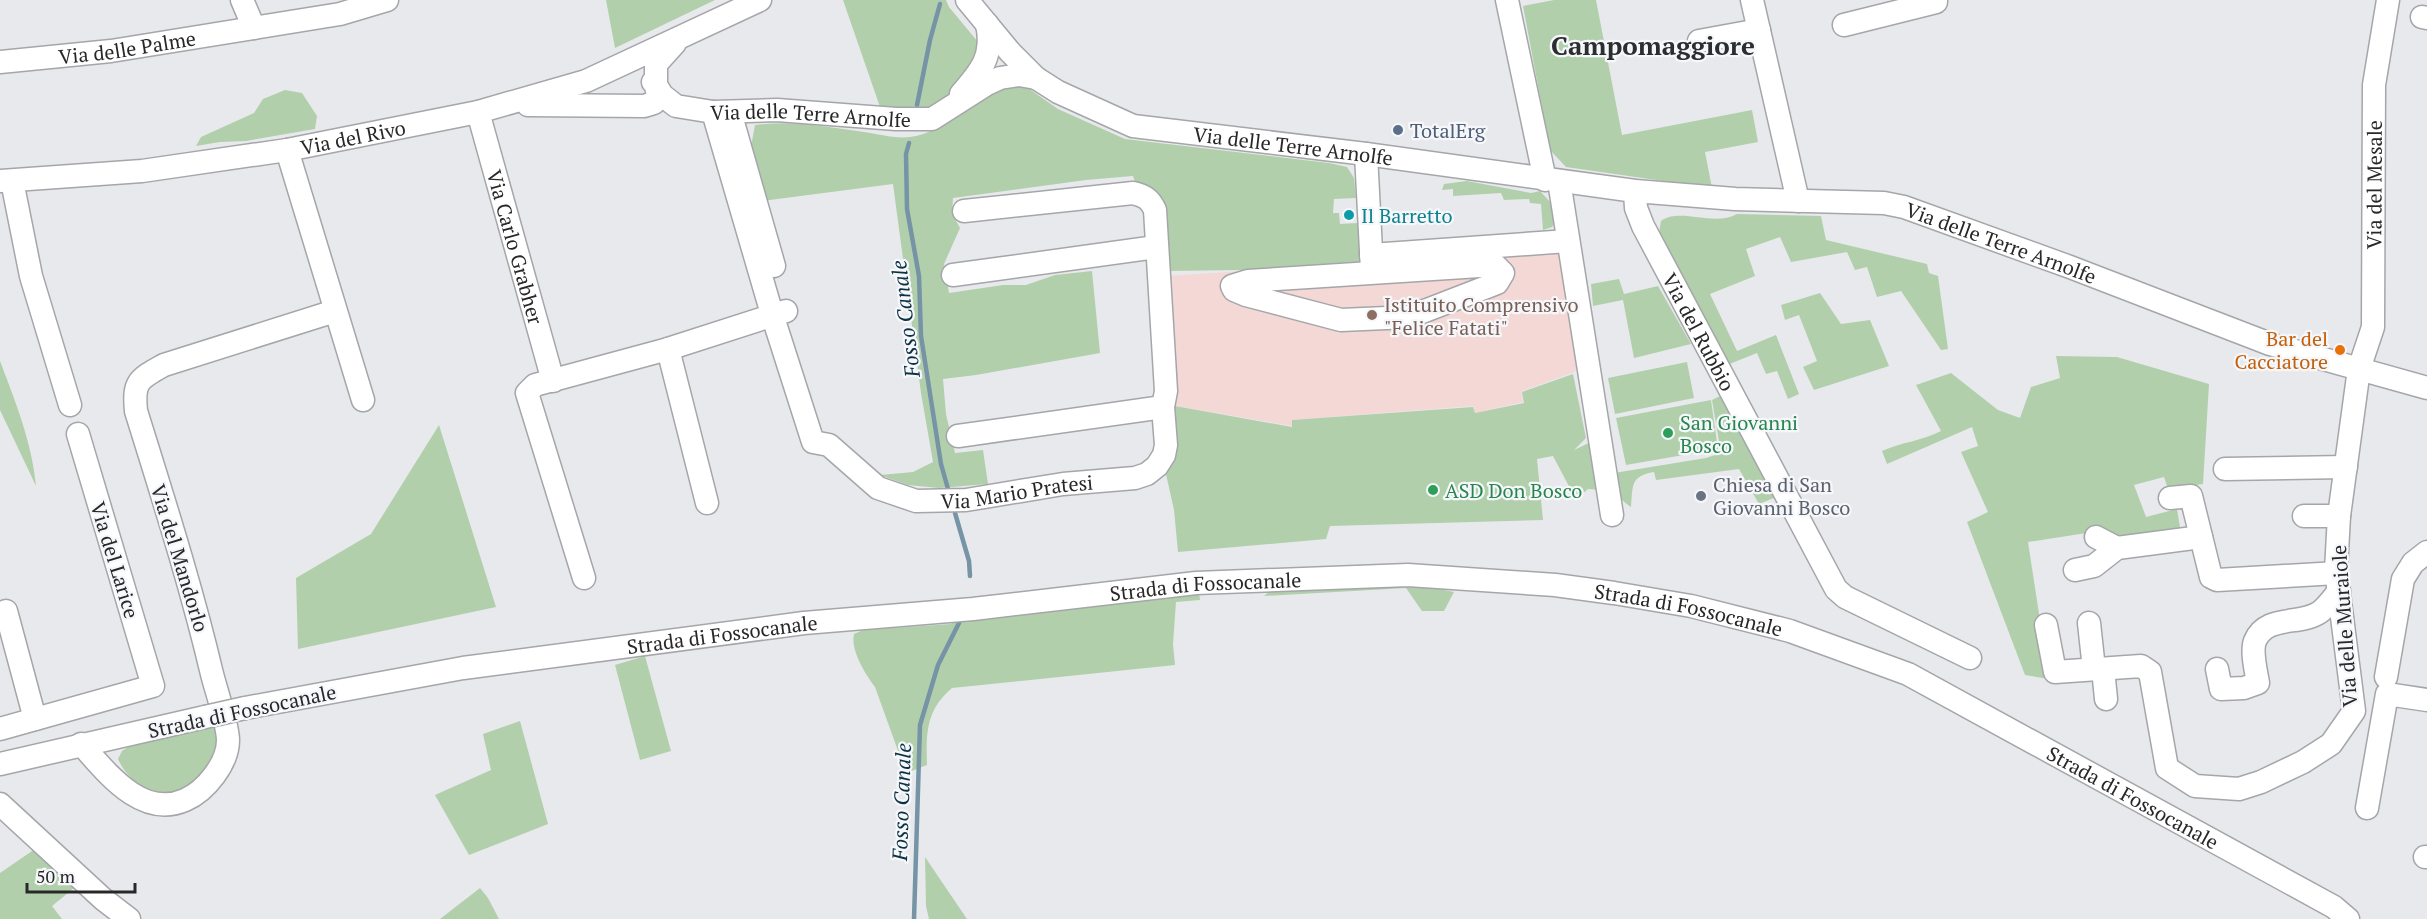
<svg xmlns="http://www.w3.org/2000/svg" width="2427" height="919" font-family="'PT Serif',serif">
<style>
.education{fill:#f3d8d6}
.green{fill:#b2cfac}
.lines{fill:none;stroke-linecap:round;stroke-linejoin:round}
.stream{stroke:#7694a6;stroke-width:4.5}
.minor-casing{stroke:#a5a6a9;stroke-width:25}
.minor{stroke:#fff;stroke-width:22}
.minor-bridge-casing{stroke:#a5a6a9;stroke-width:25;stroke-linecap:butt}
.minor-bridge{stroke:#fff;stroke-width:22}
.service-dot{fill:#5c6f8a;stroke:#f5f7fa;stroke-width:2}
.culture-dot{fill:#0f9aa8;stroke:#f5f7fa;stroke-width:2}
.education-dot{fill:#8d6e63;stroke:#f5f7fa;stroke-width:2}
.food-dot{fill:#e8710a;stroke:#f5f7fa;stroke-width:2}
.leisure-dot{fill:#2e9e5b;stroke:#f5f7fa;stroke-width:2}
.worship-dot{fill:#6b7280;stroke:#f5f7fa;stroke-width:2}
.labels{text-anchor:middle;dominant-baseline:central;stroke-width:4.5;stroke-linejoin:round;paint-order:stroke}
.street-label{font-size:20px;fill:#282829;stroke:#f5f7fa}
.service-label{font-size:20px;fill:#4e5e75;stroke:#f5f7fa;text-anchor:start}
.culture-label{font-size:20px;fill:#0d838f;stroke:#f5f7fa;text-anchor:start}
.education-label{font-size:20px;fill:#785e54;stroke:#f5f7fa;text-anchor:start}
.food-label{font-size:20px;fill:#c56008;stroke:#f5f7fa;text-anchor:end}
.leisure-label{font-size:20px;fill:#27864d;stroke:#f5f7fa;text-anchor:start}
.worship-label{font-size:20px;fill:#5b616d;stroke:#f5f7fa;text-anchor:start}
.water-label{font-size:21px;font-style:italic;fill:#0c3143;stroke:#f5f7fa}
.district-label{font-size:26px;font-weight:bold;fill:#2b2d2f;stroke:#f5f7fa}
</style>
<rect width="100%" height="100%" fill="#e8e9ed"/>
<path class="education" d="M1556 251 1564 253 1581 367 1572 373 1522 391 1523 402 1475 413 1473 406 1292 420V426L1176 406 1166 276Z"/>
<g class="green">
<path d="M606 0H715L615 48Z"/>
<path d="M843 0H946L949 7 978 42 981 52C958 94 948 111 897 113L891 106 880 107Z"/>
<path d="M1554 0H1596L1622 135 1752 110 1758 142 1705 152 1712 188 1566 167 1550 150 1523 6Z"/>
<path d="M1014 85 1028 88 1058 109 1125 139 1329 163 1347 167 1354 178 1356 198 1334 199 1333 213H1339L1340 224 1358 223 1360 263 1242 270 1166 271 1164 200 1153 189 1136 185 1133 176 1086 180 953 198 952 214 960 228 944 264 949 293 1003 285H1026L1055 275 1092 271 1100 353 976 375 943 379 946 414 955 453 983 450 988 484 939 488 908 485 880 475 913 472 933 462 921 393 893 184 762 201 750 152 755 125C792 120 827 127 864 132 878 134 896 139 910 137 951 132 974 91 1014 85Z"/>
<path d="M285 90 302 93 317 116 315 129 246 141 220 142 196 146 201 137 254 113 263 99Z"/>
<path d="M1467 181 1531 193 1540 191 1551 203 1555 222 1552 227 1543 230 1541 204 1530 203 1529 199 1504 200 1501 193 1453 196V189L1442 190 1444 184Z"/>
<path d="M1737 214 1821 216 1826 240 1927 264 1929 273 1938 276 1948 349 1941 350 1901 291 1877 297 1867 267 1855 270 1847 252 1791 262 1780 237 1746 249 1755 276 1710 294 1737 351 1776 335 1799 394 1788 399 1777 371 1766 374 1757 353 1727 365 1659 233 1661 221C1680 207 1714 227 1737 214Z"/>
<path d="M1619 279 1624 294 1658 286 1691 344 1634 358 1623 300 1593 306 1591 284Z"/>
<path d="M1820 293 1841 324 1870 320 1889 366 1814 390 1803 367 1817 361 1799 315 1785 320 1781 305Z"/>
<path d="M2056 356 2117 357 2209 384 2203 484 2168 489 2164 477 2134 485 2146 517 2177 509 2181 533 2115 540 2099 531 2028 542 2049 679 2025 675 1967 522 1988 512 1961 452 1978 446 1972 427 1887 464 1882 451C1902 442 1922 441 1941 431L1916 385 1951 373 1998 410 2020 418 2031 387 2060 378Z"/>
<path d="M0 361C15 401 32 442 36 486L0 410Z"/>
<path d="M1687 362 1694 398 1615 414 1608 378Z"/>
<path d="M1573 374 1586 438 1574 450 1593 441 1603 490 1588 489 1580 496 1572 492 1553 456 1537 459 1543 520 1330 526 1326 539 1178 552 1174 510 1166 474 1175 457 1177 443 1175 406 1292 427V420L1473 407 1475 413 1524 403 1522 392Z"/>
<path d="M1720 396 1776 497 1759 504 1739 469 1656 480 1654 472C1630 476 1633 486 1631 507 1617 498 1616 489 1614 473L1706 458 1721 453 1712 400Z"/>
<path d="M1711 400 1718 449 1626 465 1616 418Z"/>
<path d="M439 425 496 607 298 649 296 578 371 534Z"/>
<path d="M1409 583 1454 592 1444 611H1422L1406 588 1264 596 1272 589Z"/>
<path d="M1199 592 1200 600 1176 602 1173 644 1175 665 952 688C926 710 926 733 927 765L906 773 875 687C866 675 850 650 854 634L863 630 951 624 955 620Z"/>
<path d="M645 656 671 751 640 760 615 665Z"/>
<path d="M520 721 548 824 469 855 435 795 491 770 483 734Z"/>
<path d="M217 725 221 744C215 756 209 771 200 781 197 784 192 786 188 788 160 800 130 786 118 759L122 751 131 745Z"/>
<path d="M35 849 82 888H74L52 906 62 919H0V873Z"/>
<path d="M925 857 967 919H929L926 906Z"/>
<path d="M480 888 488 898 499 919H440Z"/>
</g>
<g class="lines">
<g class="stream">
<path d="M917 105 930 40 940 4"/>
<path d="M909 143 906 154 907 209 919 276 921 336 941 464 948 489"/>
<path d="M955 513 969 561 970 576"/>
<path d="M914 919 920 725 938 665 959 623"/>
</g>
<defs>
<g id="minor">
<path d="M242 0 254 28"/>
<path id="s1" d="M967 0 1010 52 1036 78 1058 92 1133 126 1366 154 1635 191 1735 199 1884 203 1904 207 2070 267 2270 344 2427 388"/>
<path d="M1507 0 1545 180"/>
<path d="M1752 0 1798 201"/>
<path d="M2422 17 2427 18"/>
<path d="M1844 25 1936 2V0"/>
<path d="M1699 41 1759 30"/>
<path id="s2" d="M675 43 656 64V85L662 95 676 106 713 112 777 110 896 119H932L987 84 1000 78 1019 75 1036 78"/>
<path id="s3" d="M0 62 111 51 340 14 387 0"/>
<path d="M961 94C981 71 994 56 987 24"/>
<path d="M528 105 644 106 654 103 658 98 656 85 653 82"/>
<path id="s4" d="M478 112 553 381"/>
<path id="s5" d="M713 112 772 314 813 442 829 445 878 488 916 501 966 500 1063 484 1135 478 1147 474 1157 466 1164 455 1166 445 1163 407 1166 391 1155 210C1150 199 1145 196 1133 193L964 211"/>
<path d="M730 112 774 266"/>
<path d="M287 150 363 400"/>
<path d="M1366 154 1372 270"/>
<path id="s6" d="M0 181 142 171 287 150 478 112 586 81 760 0"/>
<path d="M12 181 31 276 70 405"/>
<path d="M1559 181 1612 515"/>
<path id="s7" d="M1635 191 1636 208 1643 226 1836 589 1845 597 1970 658"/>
<path d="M1371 255 1568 241"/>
<path d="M1495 265 1503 273 1497 283 1409 317 1341 320 1246 295 1234 290 1232 286 1248 281Z"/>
<path d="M953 275 1156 247"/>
<path d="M668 349 707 503"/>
<path d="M958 436 1163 407"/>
<path d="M2225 469 2346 467"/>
<path d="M2170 498 2191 496 2211 577 2217 580 2337 573"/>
<path d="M2304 516H2339"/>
<path d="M2096 537 2117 548"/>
<path d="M2075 570 2094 566 2117 548 2201 537"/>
<path d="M584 578 527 393 535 385 668 349 786 311"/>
<path d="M6 611 35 719"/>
<path d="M2089 623 2094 669"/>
<path id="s8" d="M2046 625 2055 672 2141 666 2150 672 2167 768 2195 786 2239 789 2261 782 2303 762 2331 744 2354 711 2336 570 2339 516 2359 369 2373 327 2374 85 2388 0"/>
<path d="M2103 669 2106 699"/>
<path d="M2217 669 2221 689 2244 688 2258 683C2256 671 2251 651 2255 641 2266 614 2300 626 2320 612 2327 607 2333 598 2339 591"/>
<path d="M2386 677 2403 579 2413 563 2427 552"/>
<path id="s9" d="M245 708 463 668 804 623 973 609 1196 583 1408 575 1555 585 1614 593 1691 606 1790 631 1908 674 2334 907 2348 919"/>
<path d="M0 729 153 686 78 434"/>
<path d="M81 744C107 773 142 819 185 800 206 791 228 763 228 740 228 725 216 690 212 674 191 585 163 498 136 411 133 381 139 379 164 365L335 311"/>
<path d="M0 764 205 717"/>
<path d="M0 804 103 899 129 919"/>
<path d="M2367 808 2387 694 2427 700"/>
<path d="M2425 857H2427"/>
</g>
</defs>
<use href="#minor" class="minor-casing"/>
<use href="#minor" class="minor"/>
<defs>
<path id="minor-bridge" d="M205 717 245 708"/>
</defs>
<use href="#minor-bridge" class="minor-bridge-casing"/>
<use href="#minor-bridge" class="minor-bridge"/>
</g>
<circle class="service-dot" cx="1398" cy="130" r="6"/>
<circle class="culture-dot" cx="1349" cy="215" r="6"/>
<circle class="education-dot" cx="1372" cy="315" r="6"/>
<circle class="food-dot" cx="2340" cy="350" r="6"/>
<g class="leisure-dot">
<circle cx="1668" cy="433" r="6"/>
<circle cx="1433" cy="490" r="6"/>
</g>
<circle class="worship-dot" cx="1701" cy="496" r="6"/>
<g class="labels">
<g class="street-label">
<text stroke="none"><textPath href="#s3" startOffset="128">Via delle Palme</textPath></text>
<text stroke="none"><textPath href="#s2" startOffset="214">Via delle Terre Arnolfe</textPath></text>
<text stroke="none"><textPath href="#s6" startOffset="356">Via del Rivo</textPath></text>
<text stroke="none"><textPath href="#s1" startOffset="374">Via delle Terre Arnolfe</textPath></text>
<text stroke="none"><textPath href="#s8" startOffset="994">Via del Mesale</textPath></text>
<text stroke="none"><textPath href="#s1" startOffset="1092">Via delle Terre Arnolfe</textPath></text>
<text stroke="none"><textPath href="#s4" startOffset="140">Via Carlo Grabher</textPath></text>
<text stroke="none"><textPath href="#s7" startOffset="156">Via del Rubbio</textPath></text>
<text stroke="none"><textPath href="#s5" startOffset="568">Via Mario Pratesi</textPath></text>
<text transform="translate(180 558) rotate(73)">Via del Mandorlo</text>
<text transform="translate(115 560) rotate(73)">Via del Larice</text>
<text stroke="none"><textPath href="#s9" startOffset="969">Strada di Fossocanale</textPath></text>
<text stroke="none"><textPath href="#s9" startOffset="1455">Strada di Fossocanale</textPath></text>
<text transform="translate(2344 626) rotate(-94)">Via delle Muraiole</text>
<text stroke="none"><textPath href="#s9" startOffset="483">Strada di Fossocanale</textPath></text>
<text transform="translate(242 711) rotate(-12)">Strada di Fossocanale</text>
<text stroke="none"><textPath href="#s9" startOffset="1941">Strada di Fossocanale</textPath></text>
</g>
<g class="service-label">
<text x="1410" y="130">TotalErg</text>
</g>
<g class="culture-label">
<text x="1361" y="215">Il Barretto</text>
</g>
<g class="education-label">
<text x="1384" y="304">Istituito Comprensivo<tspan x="1384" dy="23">"Felice Fatati"</tspan></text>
</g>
<g class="food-label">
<text x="2328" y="338">Bar del<tspan x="2328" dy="23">Cacciatore</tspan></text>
</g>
<g class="leisure-label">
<text x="1680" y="422">San Giovanni<tspan x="1680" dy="23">Bosco</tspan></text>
<text x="1445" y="490">ASD Don Bosco</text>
</g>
<g class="worship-label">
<text x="1713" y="484">Chiesa di San<tspan x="1713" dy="23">Giovanni Bosco</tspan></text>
</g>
<g class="water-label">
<text transform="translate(905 319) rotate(-97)">Fosso Canale</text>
<text transform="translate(901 802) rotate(-88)">Fosso Canale</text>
</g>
<g class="district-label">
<text x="1653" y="45">Campomaggiore</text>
</g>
</g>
<path d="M27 883v9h108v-9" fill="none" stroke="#282829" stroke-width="3"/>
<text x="36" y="883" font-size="18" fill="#282829" stroke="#f5f7fa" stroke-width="4.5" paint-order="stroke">50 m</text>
</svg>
